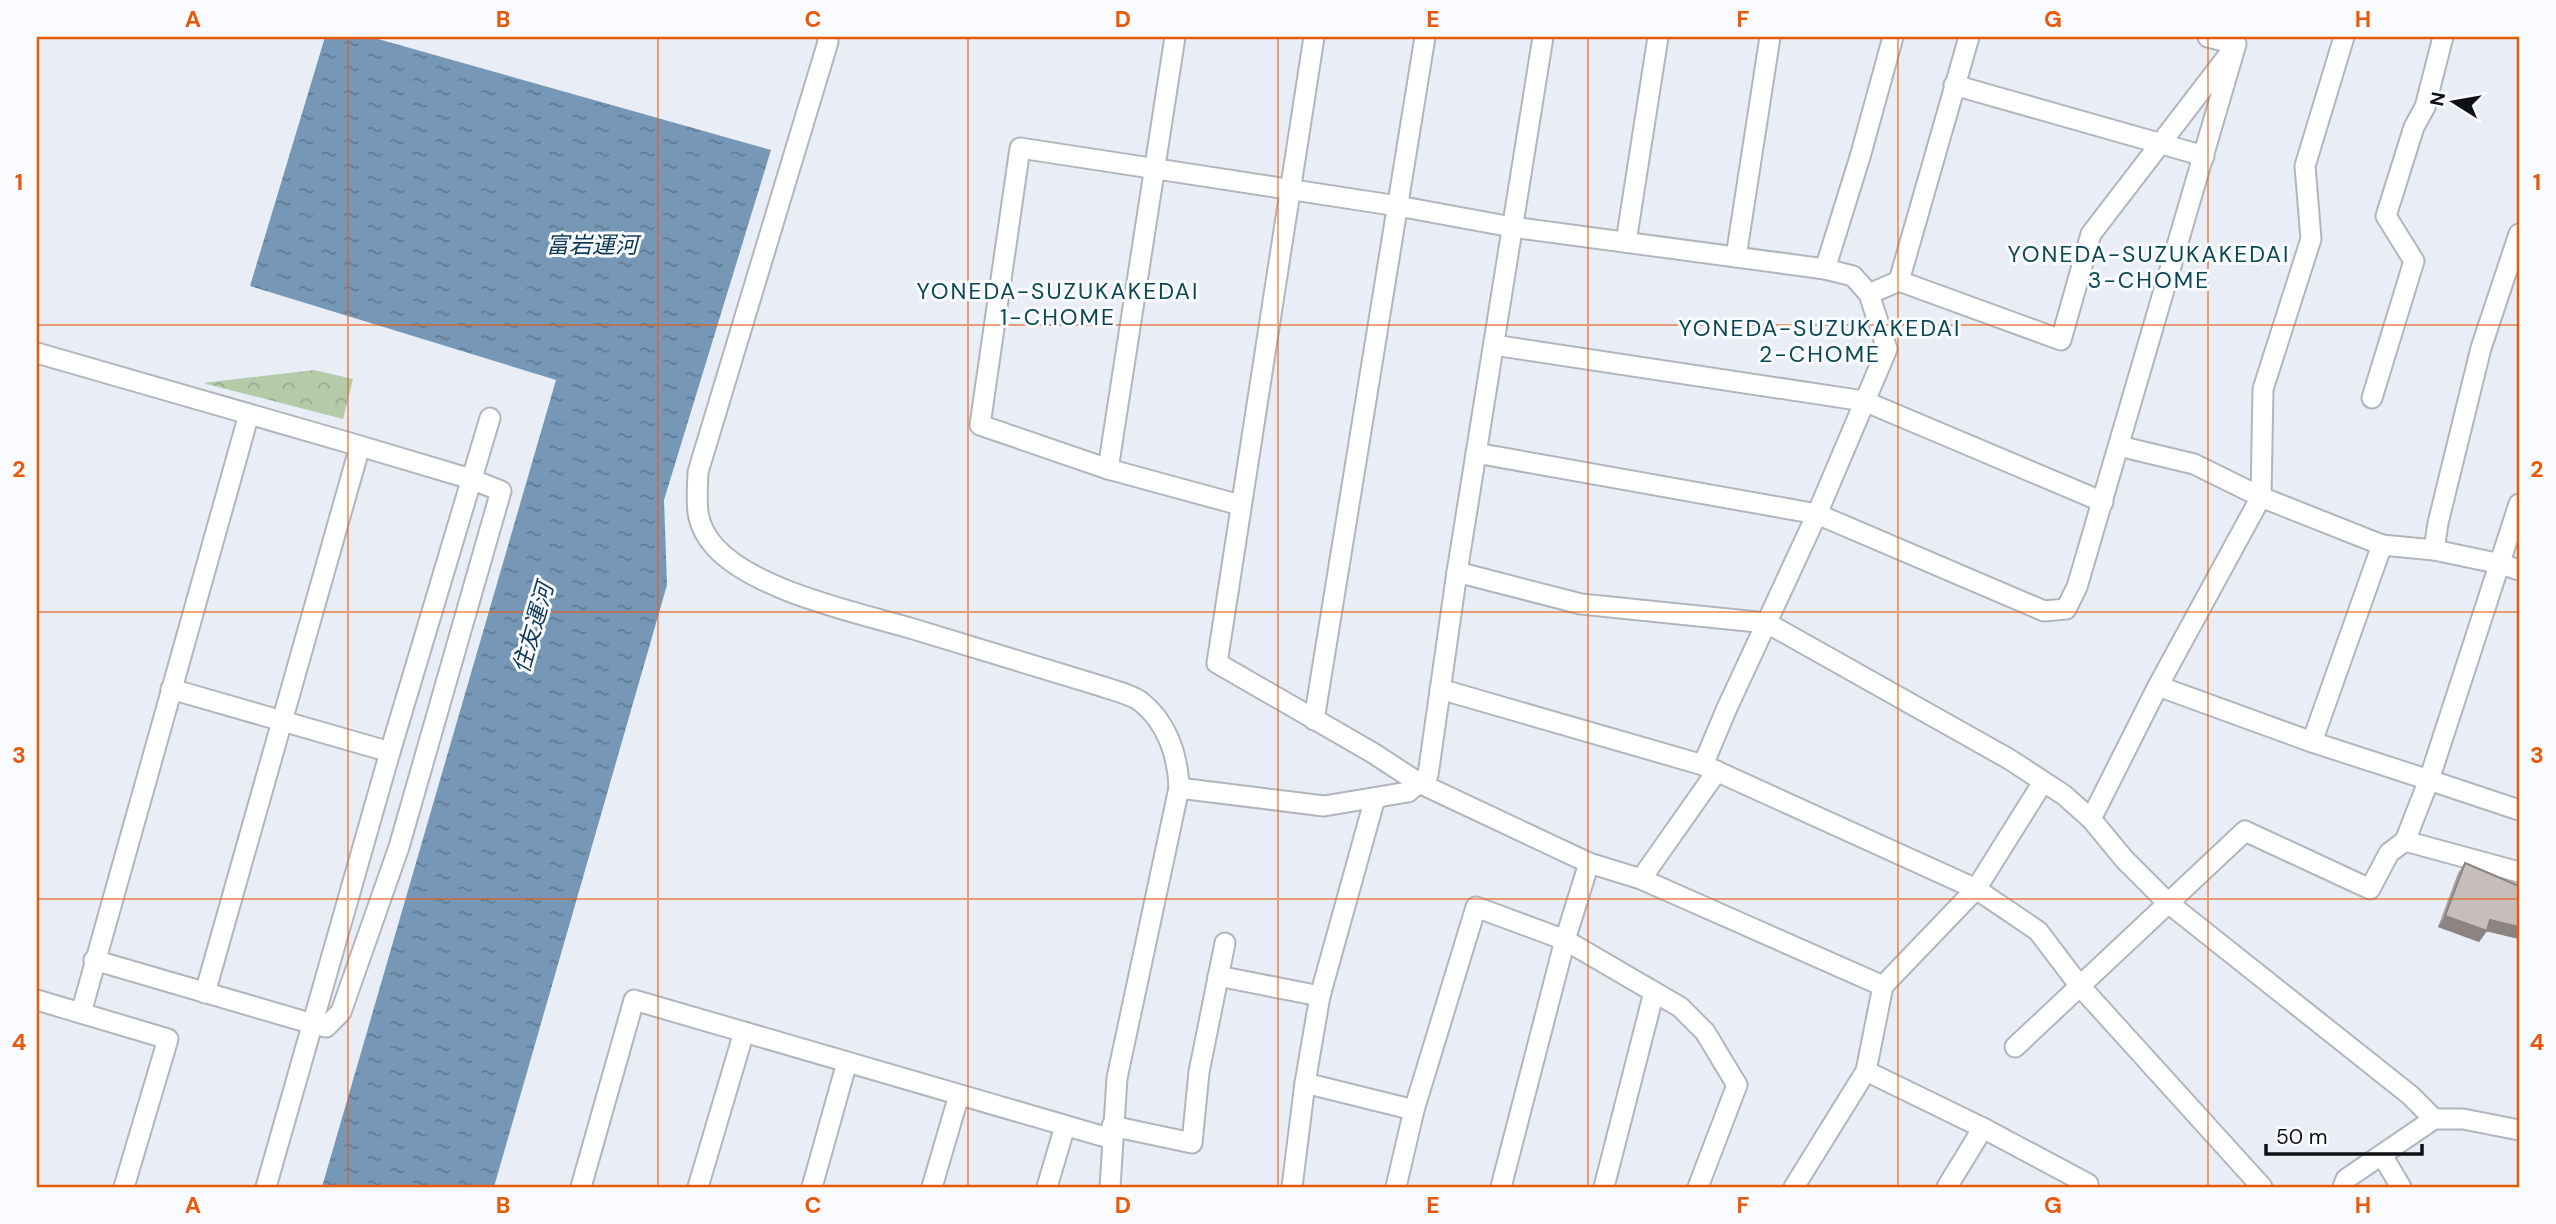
<svg xmlns="http://www.w3.org/2000/svg" width="2556" height="1224" font-family="'DM Sans','Noto Sans JP',sans-serif">
<style>
.park{fill:url(#park-crowns)}
.water{fill:url(#water-ripples)}
.lines{fill:none;stroke-linecap:round;stroke-linejoin:round}
.minor-casing{stroke:#b1b6bd;stroke-width:23}
.minor{stroke:#fff;stroke-width:19}
.wall{fill:#aba3a1}
.shaded-wall{fill:#8b8483}
.building{fill:#c7bdbb;stroke:#8b8483;stroke-width:2}
.grid{fill:none;stroke:#e8590c;stroke-width:2;stroke-opacity:0.55}
.labels{text-anchor:middle;dominant-baseline:central;stroke-width:6;stroke-linejoin:round;paint-order:stroke}
.water-label{font-size:23px;font-style:italic;fill:#0f3857;stroke:#f9fbff}
.neighbourhood-label{font-size:23px;letter-spacing:2px;fill:#0c4853;stroke:#f9fbff}
.neatline{fill:none;stroke:#e8590c;stroke-width:2.5}
.grid-label{font-size:23px;text-anchor:middle;font-weight:bold;fill:#e8590c}
</style>
<defs>
<pattern id="park-crowns" width="20" height="18" patternUnits="userSpaceOnUse" patternTransform="scale(1.75)"><rect width="20" height="18" fill="#b4caa9"/><path d="M2 6a3 3 0 1 1 6 0M12 15a3 3 0 1 1 6 0" fill="none" stroke="#9aac91"/></pattern>
<pattern id="water-ripples" width="26" height="14" patternUnits="userSpaceOnUse" patternTransform="scale(1.75)"><rect width="26" height="14" fill="#7698b6"/><path d="M2 4q2-2 4 0t4 0M15 11q2-2 4 0t4 0" fill="none" stroke="#5f7b93"/></pattern>
</defs>
<rect width="100%" height="100%" fill="#e9eef6"/>
<path class="park" d="M314 370 353 379 343 419 203 383Z"/>
<path class="water" d="M325 37H371L771 150 664 500 667 585 494 1187H322L556 380 250 286Z"/>
<g class="lines">
<defs>
<g id="minor">
<path d="M827 37 828 42 698 472C697 503 693 522 715 547 754 590 854 612 910 628 975 648 1039 667 1104 687 1115 691 1130 694 1140 701 1167 722 1178 755 1179 788L1117 1078 1110 1187"/>
<path d="M1175 37 1108 469 1240 505"/>
<path d="M1314 37 1217 663 1373 753 1419 783 1589 863 1641 879 1883 986"/>
<path d="M1954 85 2204 156"/>
<path d="M2519 234 2481 348 2438 523 2434 550 2501 564 2519 570"/>
<path d="M1626 242 1658 37"/>
<path d="M1736 257 1770 37"/>
<path d="M1825 269 1860 157 1893 37"/>
<path d="M1899 281 2061 340 2091 234 2230 53"/>
<path d="M1869 294 1899 281 1969 37"/>
<path d="M1494 345 1864 401 2103 502"/>
<path d="M37 353 360 446 471 479 501 491 399 847 341 1012 326 1027 313 1024 94 960"/>
<path d="M2372 398 2414 261 2386 216 2414 127 2425 107 2443 37"/>
<path d="M2119 446 2194 464 2261 497 2382 545 2312 742"/>
<path d="M1476 453 1817 514 2044 611 2066 609 2077 587 2236 44 2208 37"/>
<path d="M1108 469 980 425 1020 148 1398 206 1512 227 1825 269 1853 276 1869 294 1887 349 1817 514 1727 708 1703 765"/>
<path d="M2519 504 2429 780 2519 810"/>
<path d="M2382 545 2434 550"/>
<path d="M1457 572 1581 604 1767 623 2009 759 2064 795 2091 819 2125 860 2167 902 2410 1095 2434 1119"/>
<path d="M171 689 390 752"/>
<path d="M1440 689 1703 765 1976 889 2038 931 2079 985 2262 1187"/>
<path d="M1314 720 1425 37"/>
<path d="M1179 788 1324 806 1408 792 1428 775 1457 572 1543 37"/>
<path d="M2091 819 2158 686 2261 497 2263 389 2311 239 2305 166 2344 37"/>
<path d="M2405 841 2519 872"/>
<path d="M1641 879 1717 771"/>
<path d="M1218 976 1320 996"/>
<path d="M205 993 360 446"/>
<path d="M37 1000 168 1039 124 1187"/>
<path d="M81 1013 249 414"/>
<path d="M2015 1047 2245 831 2370 889 2389 853 2405 841 2429 780 2312 742 2158 686"/>
<path d="M1866 1071 1983 1128 2088 1184 2086 1187"/>
<path d="M1305 1083 1414 1110"/>
<path d="M1112 1126 1192 1143 1199 1072 1225 943"/>
<path d="M2382 1155 2401 1187"/>
<path d="M266 1187 390 752 490 418"/>
<path d="M581 1187 634 1000 1112 1139"/>
<path d="M698 1187 744 1032"/>
<path d="M812 1187 847 1062"/>
<path d="M932 1187 959 1095"/>
<path d="M1047 1187 1065 1126"/>
<path d="M1292 1187 1305 1083 1320 996 1375 798"/>
<path d="M1396 1187 1414 1110 1476 907 1565 940 1680 1007 1705 1032 1737 1085 1698 1187"/>
<path d="M1501 1187 1565 940 1589 863"/>
<path d="M1604 1187 1654 992"/>
<path d="M1794 1187 1866 1071 1883 986 1976 889 2043 782"/>
<path d="M1947 1187 1983 1128"/>
<path d="M2343 1187 2346 1179 2434 1119H2463L2519 1130"/>
</g>
</defs>
<use href="#minor" class="minor-casing"/>
<use href="#minor" class="minor"/>
</g>
<path class="wall" d="M2465 863 2519 886V939L2487 931 2479 942 2438 927 2458 873Z"/>
<path class="shaded-wall" d="M2445 916 2490 920 2519 927V939L2485 931H2487L2479 942 2438 927Z"/>
<path class="building" d="M2465 863 2519 886V927L2490 920 2487 931 2445 916Z"/>
<path class="grid" d="M348 37V1187M658 37V1187M968 37V1187M1278 37V1187M1588 37V1187M1898 37V1187M2208 37V1187M37 325H2519M37 612H2519M37 899H2519"/>
<g class="labels">
<g class="water-label">
<text x="592" y="245">富岩運河</text>
<text transform="translate(533 628) rotate(-74)">住友運河</text>
</g>
<g class="neighbourhood-label">
<text x="2149" y="254">YONEDA-SUZUKAKEDAI<tspan x="2149" dy="26">3-CHOME</tspan></text>
<text x="1058" y="291">YONEDA-SUZUKAKEDAI<tspan x="1058" dy="26">1-CHOME</tspan></text>
<text x="1820" y="328">YONEDA-SUZUKAKEDAI<tspan x="1820" dy="26">2-CHOME</tspan></text>
</g>
</g>
<rect width="2556" height="1224" fill="none" stroke="#f9fbff" stroke-width="77"/>
<g transform="translate(2454 102) rotate(281)" stroke="#f9fbff" stroke-width="5" paint-order="stroke">
<path d="M0-5L12 26L0 18L-12 26Z" fill="#0e1013"/>
<text y="-10" font-size="19" font-weight="bold" text-anchor="middle" fill="#0e1013">N</text>
</g>
<path d="M2266 1144v10h156v-10" fill="none" stroke="#0e1013" stroke-width="3.5"/>
<text x="2276" y="1144" font-size="21" fill="#0e1013" stroke="#f9fbff" stroke-width="5" paint-order="stroke">50 m</text>
<rect x="38" y="38" width="2480" height="1148" class="neatline"/>
<g class="grid-label">
<text x="193" y="27">A</text>
<text x="503" y="27">B</text>
<text x="813" y="27">C</text>
<text x="1123" y="27">D</text>
<text x="1433" y="27">E</text>
<text x="1743" y="27">F</text>
<text x="2053" y="27">G</text>
<text x="2363" y="27">H</text>
<text x="19" y="190">1</text>
<text x="2537" y="190">1</text>
<text x="19" y="477">2</text>
<text x="2537" y="477">2</text>
<text x="19" y="763">3</text>
<text x="2537" y="763">3</text>
<text x="19" y="1050">4</text>
<text x="2537" y="1050">4</text>
<text x="193" y="1213">A</text>
<text x="503" y="1213">B</text>
<text x="813" y="1213">C</text>
<text x="1123" y="1213">D</text>
<text x="1433" y="1213">E</text>
<text x="1743" y="1213">F</text>
<text x="2053" y="1213">G</text>
<text x="2363" y="1213">H</text>
</g>
</svg>
